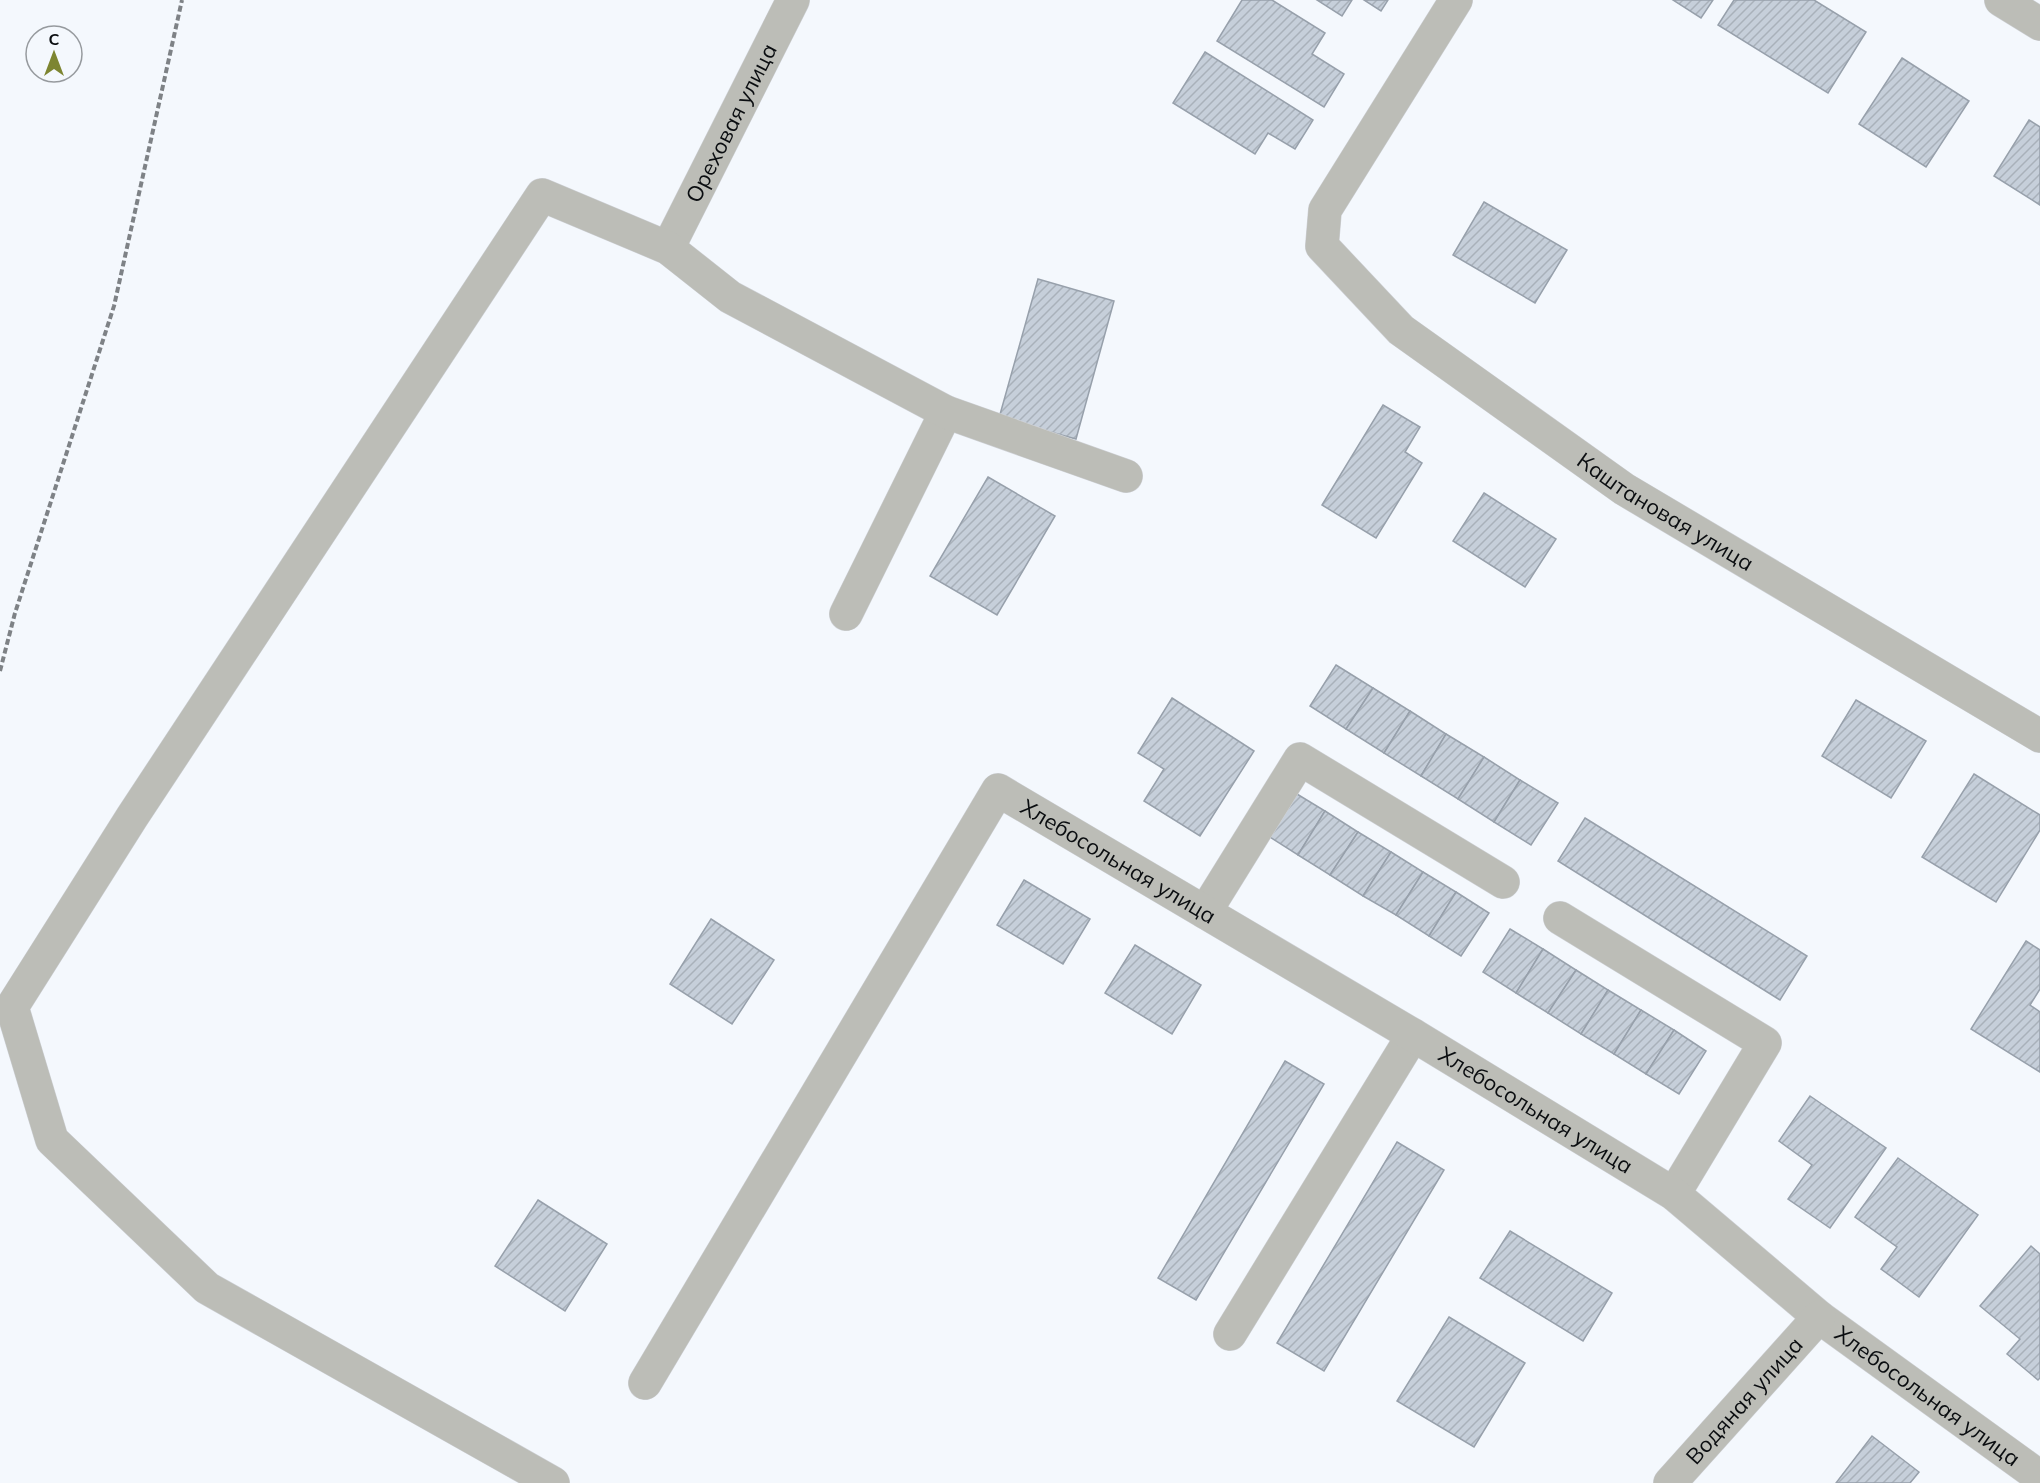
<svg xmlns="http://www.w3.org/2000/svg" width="2040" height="1483" font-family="Mulish,sans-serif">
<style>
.building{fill:url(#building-hatch);stroke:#97a0ab;stroke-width:1.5}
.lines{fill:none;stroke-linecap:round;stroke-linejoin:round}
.minor-casing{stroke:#cfd2d7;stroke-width:34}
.path{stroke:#7e8286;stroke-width:4;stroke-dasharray:6 3;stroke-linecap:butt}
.minor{stroke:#bcbdb7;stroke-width:33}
.labels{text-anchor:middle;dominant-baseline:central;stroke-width:6;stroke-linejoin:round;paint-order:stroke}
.street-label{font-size:22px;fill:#0a0d10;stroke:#f4f8fd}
</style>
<defs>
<pattern id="building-hatch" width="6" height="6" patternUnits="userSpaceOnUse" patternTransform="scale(1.5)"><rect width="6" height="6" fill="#c6cfda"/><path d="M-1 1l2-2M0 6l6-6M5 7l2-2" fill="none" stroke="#a9b1ba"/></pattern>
</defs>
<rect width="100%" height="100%" fill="#f4f8fd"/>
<g class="building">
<path d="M1242 0H1272L1325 33 1312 54 1344 74 1324 107 1217 41Z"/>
<path d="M1317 0H1352L1342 16Z"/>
<path d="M1364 0H1388L1381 11Z"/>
<path d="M1673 0H1713L1701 18Z"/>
<path d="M1734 0H1814L1866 32 1828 93 1718 25Z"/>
<path d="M1205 52 1313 120 1295 149 1268 133 1255 154 1173 103Z"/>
<path d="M1902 58 1969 101 1926 167 1859 124Z"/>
<path d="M2029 120 2040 127V205L1994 176Z"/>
<path d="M1484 202 1567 250 1535 303 1453 255Z"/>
<path d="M1038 279 1114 301 1076 439 999 418Z"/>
<path d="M1383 405 1420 427 1405 452 1422 463 1376 538 1322 505Z"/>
<path d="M988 477 1055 516 997 615 930 576Z"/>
<path d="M1484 493 1556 539 1525 587 1453 541Z"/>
<path d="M1336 665 1373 688 1346 729 1310 706Z"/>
<path d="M1373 688 1410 711 1384 753 1346 729Z"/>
<path d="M1172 698 1254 751 1200 836 1144 801 1164 769 1138 753Z"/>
<path d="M1856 700 1926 741 1891 798 1822 756Z"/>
<path d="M1410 711 1446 734 1421 776 1384 753Z"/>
<path d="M1446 734 1484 757 1458 799 1421 776Z"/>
<path d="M1484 757 1520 780 1494 822 1458 799Z"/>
<path d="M1974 774 2040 815V830L1996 902 1922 857Z"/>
<path d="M1520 780 1558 803 1531 845 1494 822Z"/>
<path d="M1292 791 1325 811 1298 855 1265 834Z"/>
<path d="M1325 811 1358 832 1330 875 1298 855Z"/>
<path d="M1585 818 1807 956 1780 1000 1558 861Z"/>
<path d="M1358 832 1391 852 1363 896 1330 875Z"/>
<path d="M1391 852 1423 872 1396 915 1363 896Z"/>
<path d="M1423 872 1456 892 1429 936 1396 915Z"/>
<path d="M1024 880 1090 919 1063 964 997 925Z"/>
<path d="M1456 892 1489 913 1461 956 1429 936Z"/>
<path d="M711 919 774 960 732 1024 670 984Z"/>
<path d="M1510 929 1543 949 1516 993 1483 972Z"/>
<path d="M2026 941 2040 950V989L2030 1005 2040 1012V1072L1971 1029Z"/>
<path d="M1135 945 1201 985 1172 1034 1105 993Z"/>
<path d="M1543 949 1576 970 1548 1013 1516 993Z"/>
<path d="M1576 970 1608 990 1581 1034 1548 1013Z"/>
<path d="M1608 990 1641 1010 1614 1054 1581 1034Z"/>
<path d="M1641 1010 1674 1030 1646 1074 1614 1054Z"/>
<path d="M1674 1030 1706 1051 1679 1094 1646 1074Z"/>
<path d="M1285 1061 1324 1084 1196 1300 1158 1278Z"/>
<path d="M1810 1096 1886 1148 1830 1228 1788 1199 1812 1165 1779 1141Z"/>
<path d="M1397 1142 1444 1170 1324 1371 1277 1343Z"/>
<path d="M1898 1158 1978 1215 1919 1297 1881 1269 1897 1247 1855 1217Z"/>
<path d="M538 1200 607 1244 565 1311 495 1266Z"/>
<path d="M1510 1231 1612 1293 1583 1341 1480 1278Z"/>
<path d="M2031 1246 2040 1254V1378L2038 1380 2007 1354 2020 1339 1980 1306Z"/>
<path d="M1449 1317 1525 1363 1474 1447 1397 1401Z"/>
<path d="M1872 1436 1919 1472 1910 1483H1836Z"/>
</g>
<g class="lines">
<defs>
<g id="minor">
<path id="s1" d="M1456 0 1325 210 1322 246 1401 330 1624 489 2040 736"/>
<path d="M2001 0 2040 24"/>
<path id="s2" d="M668 248 793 0"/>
<path d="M846 614 946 412"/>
<path d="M1205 912 1300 759 1503 882"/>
<path d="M1560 918 1765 1043 1674 1194"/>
<path d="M1230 1334 1413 1035"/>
<path id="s3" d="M645 1383 998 790 1413 1035 1674 1194 1819 1317 2040 1477"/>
<path d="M553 1483 207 1288 52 1140 12 1007 132 817 542 195 668 248 730 297 946 412 1126 476"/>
<path id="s4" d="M1670 1483 1819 1317"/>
</g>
</defs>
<use href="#minor" class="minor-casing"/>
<path class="path" d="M0 671 15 613 114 306 182 0"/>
<use href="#minor" class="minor"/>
</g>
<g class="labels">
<g class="street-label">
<text stroke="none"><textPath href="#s2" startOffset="140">Ореховая улица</textPath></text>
<text stroke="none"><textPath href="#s1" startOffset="720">Каштановая улица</textPath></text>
<text stroke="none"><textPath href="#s3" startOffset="830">Хлебосольная улица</textPath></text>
<text stroke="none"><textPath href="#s3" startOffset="1316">Хлебосольная улица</textPath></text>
<text stroke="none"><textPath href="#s3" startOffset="1802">Хлебосольная улица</textPath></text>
<text stroke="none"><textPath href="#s4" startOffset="111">Водяная улица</textPath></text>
</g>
</g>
<g transform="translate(54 54)"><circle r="28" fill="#f4f8fd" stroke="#969a9e" stroke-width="1.5"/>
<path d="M0-4.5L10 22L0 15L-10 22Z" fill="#7d8531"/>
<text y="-9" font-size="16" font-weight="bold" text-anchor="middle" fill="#0a0d10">С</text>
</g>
</svg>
